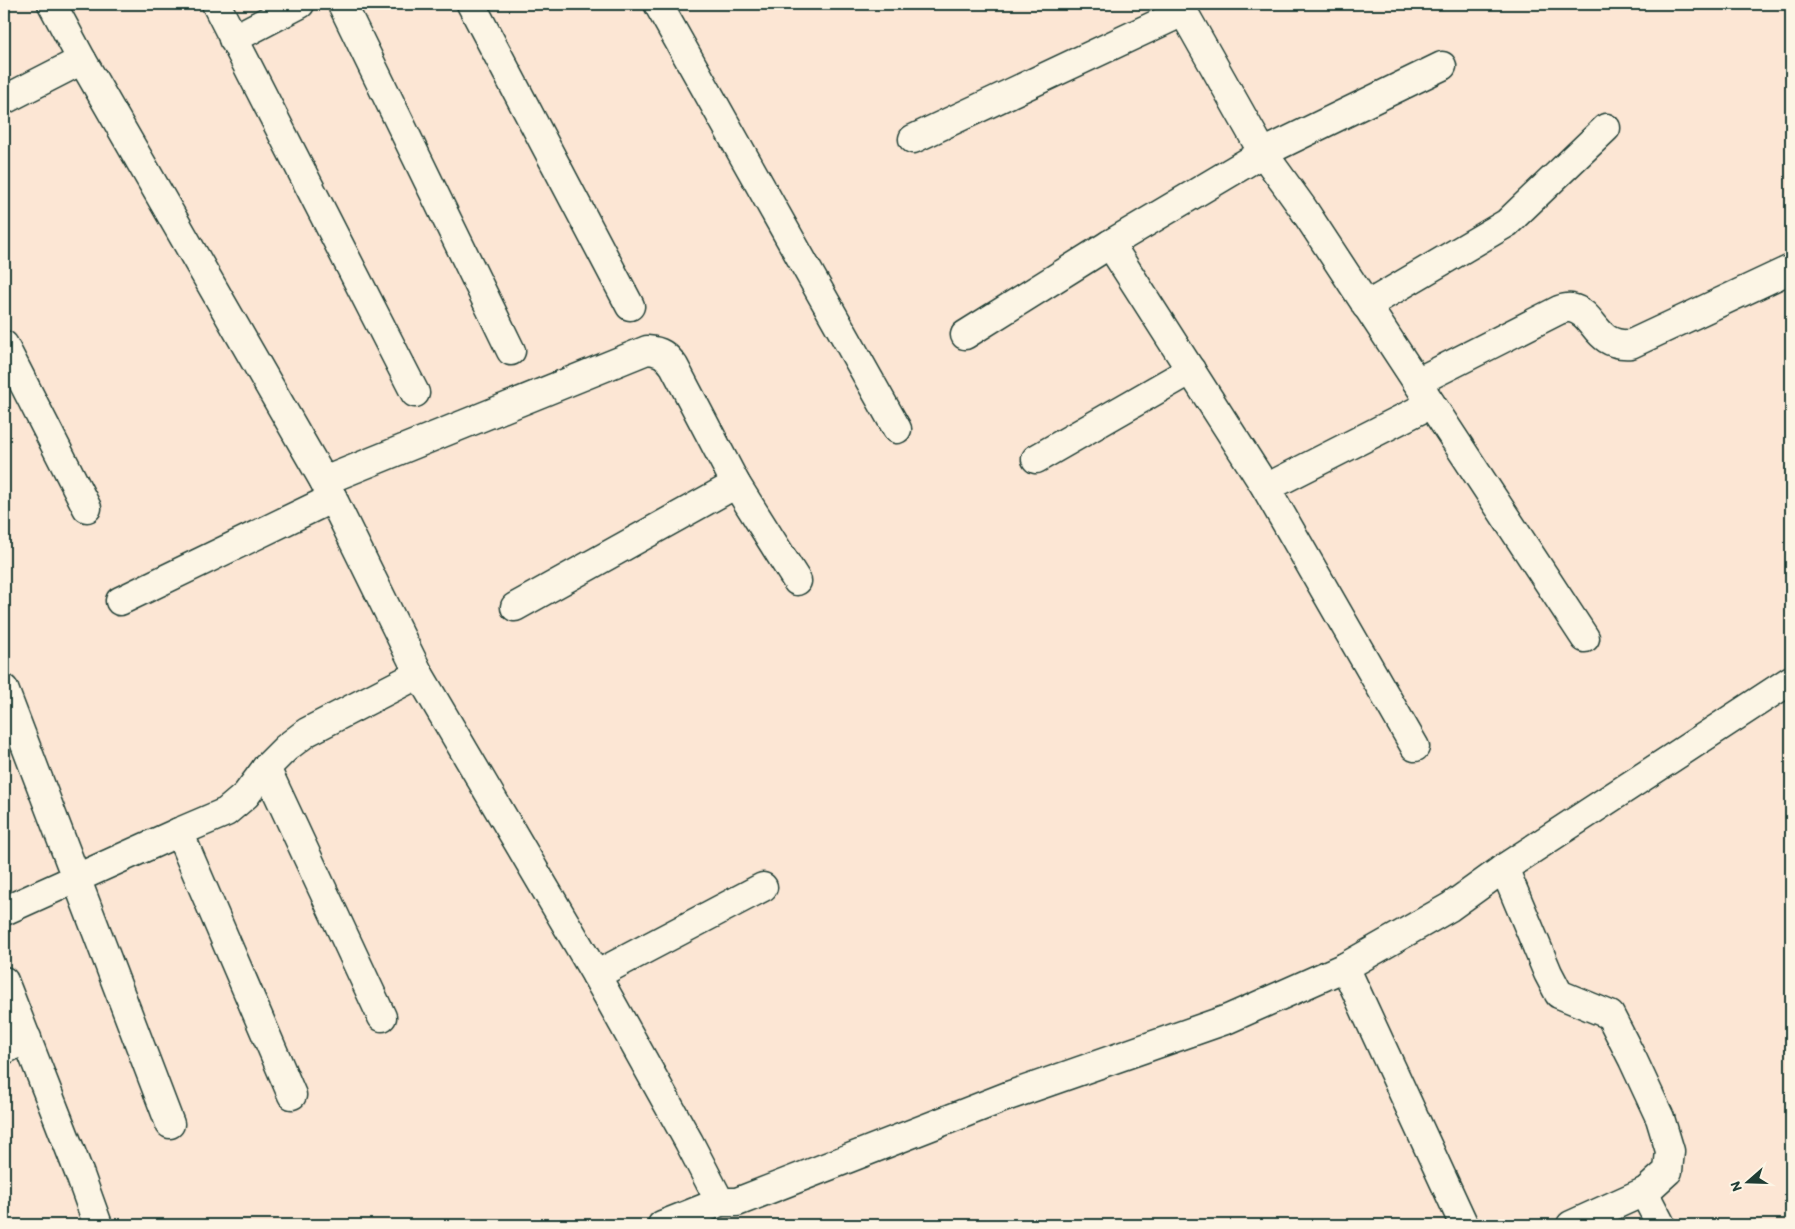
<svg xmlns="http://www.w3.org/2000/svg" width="1795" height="1229" font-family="Itim,sans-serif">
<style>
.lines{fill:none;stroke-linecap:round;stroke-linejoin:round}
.minor-casing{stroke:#1f3d34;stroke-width:31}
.minor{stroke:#fcf5e5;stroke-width:28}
</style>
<rect width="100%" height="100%" fill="#fce6d4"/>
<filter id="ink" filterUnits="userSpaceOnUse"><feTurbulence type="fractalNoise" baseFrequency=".02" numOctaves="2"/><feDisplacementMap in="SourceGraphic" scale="10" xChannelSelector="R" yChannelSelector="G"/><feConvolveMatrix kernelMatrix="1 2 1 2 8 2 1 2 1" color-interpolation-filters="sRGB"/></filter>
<g filter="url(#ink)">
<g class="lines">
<defs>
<g id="minor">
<path d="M52 4 82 60 324 481 419 674 596 975 689 1142 720 1202H737L1008 1096 1228 1019 1345 967 1450 907 1504 868 1791 680"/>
<path d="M216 4 415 393"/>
<path d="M342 4 511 351"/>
<path d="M471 4 630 306"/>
<path d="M658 4 897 429"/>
<path d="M1179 4 1263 153 1302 207 1585 638"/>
<path d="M233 39 300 4"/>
<path d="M4 100 82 60"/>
<path d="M913 139 1183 12"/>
<path d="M1110 244 1266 488 1415 747"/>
<path d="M1366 306 1507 223 1606 128"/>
<path d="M965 335 1110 244 1263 153 1442 66"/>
<path d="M4 345 87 508"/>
<path d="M1417 382 1559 310C1562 309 1568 307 1571 308 1596 313 1594 347 1631 344L1791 269"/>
<path d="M1036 459 1191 370"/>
<path d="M324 481 647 350C661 351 666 355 674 366L736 484 797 581"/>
<path d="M1266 488 1431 404"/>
<path d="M120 601 333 498"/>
<path d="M515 607 736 484"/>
<path d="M4 689 170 1124"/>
<path d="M266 768 382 1017"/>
<path d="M179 832 226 812 246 795 266 768 286 748 307 732 419 674"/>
<path d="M1504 868 1548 973 1559 994 1610 1015 1633 1060 1660 1118 1670 1151 1668 1171 1646 1191 1649 1202 1661 1225"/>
<path d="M4 911 179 832 292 1095"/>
<path d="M1345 967 1464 1225"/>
<path d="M596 975 763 887"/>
<path d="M4 981 80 1175 98 1225"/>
<path d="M4 1050 27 1038"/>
<path d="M662 1225 720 1202"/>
<path d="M1571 1225 1646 1191"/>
</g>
</defs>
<use href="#minor" class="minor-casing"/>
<use href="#minor" class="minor"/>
</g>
</g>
<rect width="1795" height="1229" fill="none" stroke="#fcf5e5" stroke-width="20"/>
<rect x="10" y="10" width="1775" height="1209" fill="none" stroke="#1f3d34" stroke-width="2" filter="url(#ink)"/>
<g transform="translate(1748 1182) rotate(250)" stroke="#fcf5e5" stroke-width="4" paint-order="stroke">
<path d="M0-4L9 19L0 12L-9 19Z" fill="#1f3d34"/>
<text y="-8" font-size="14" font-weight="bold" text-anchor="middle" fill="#1f3d34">N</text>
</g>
</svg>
